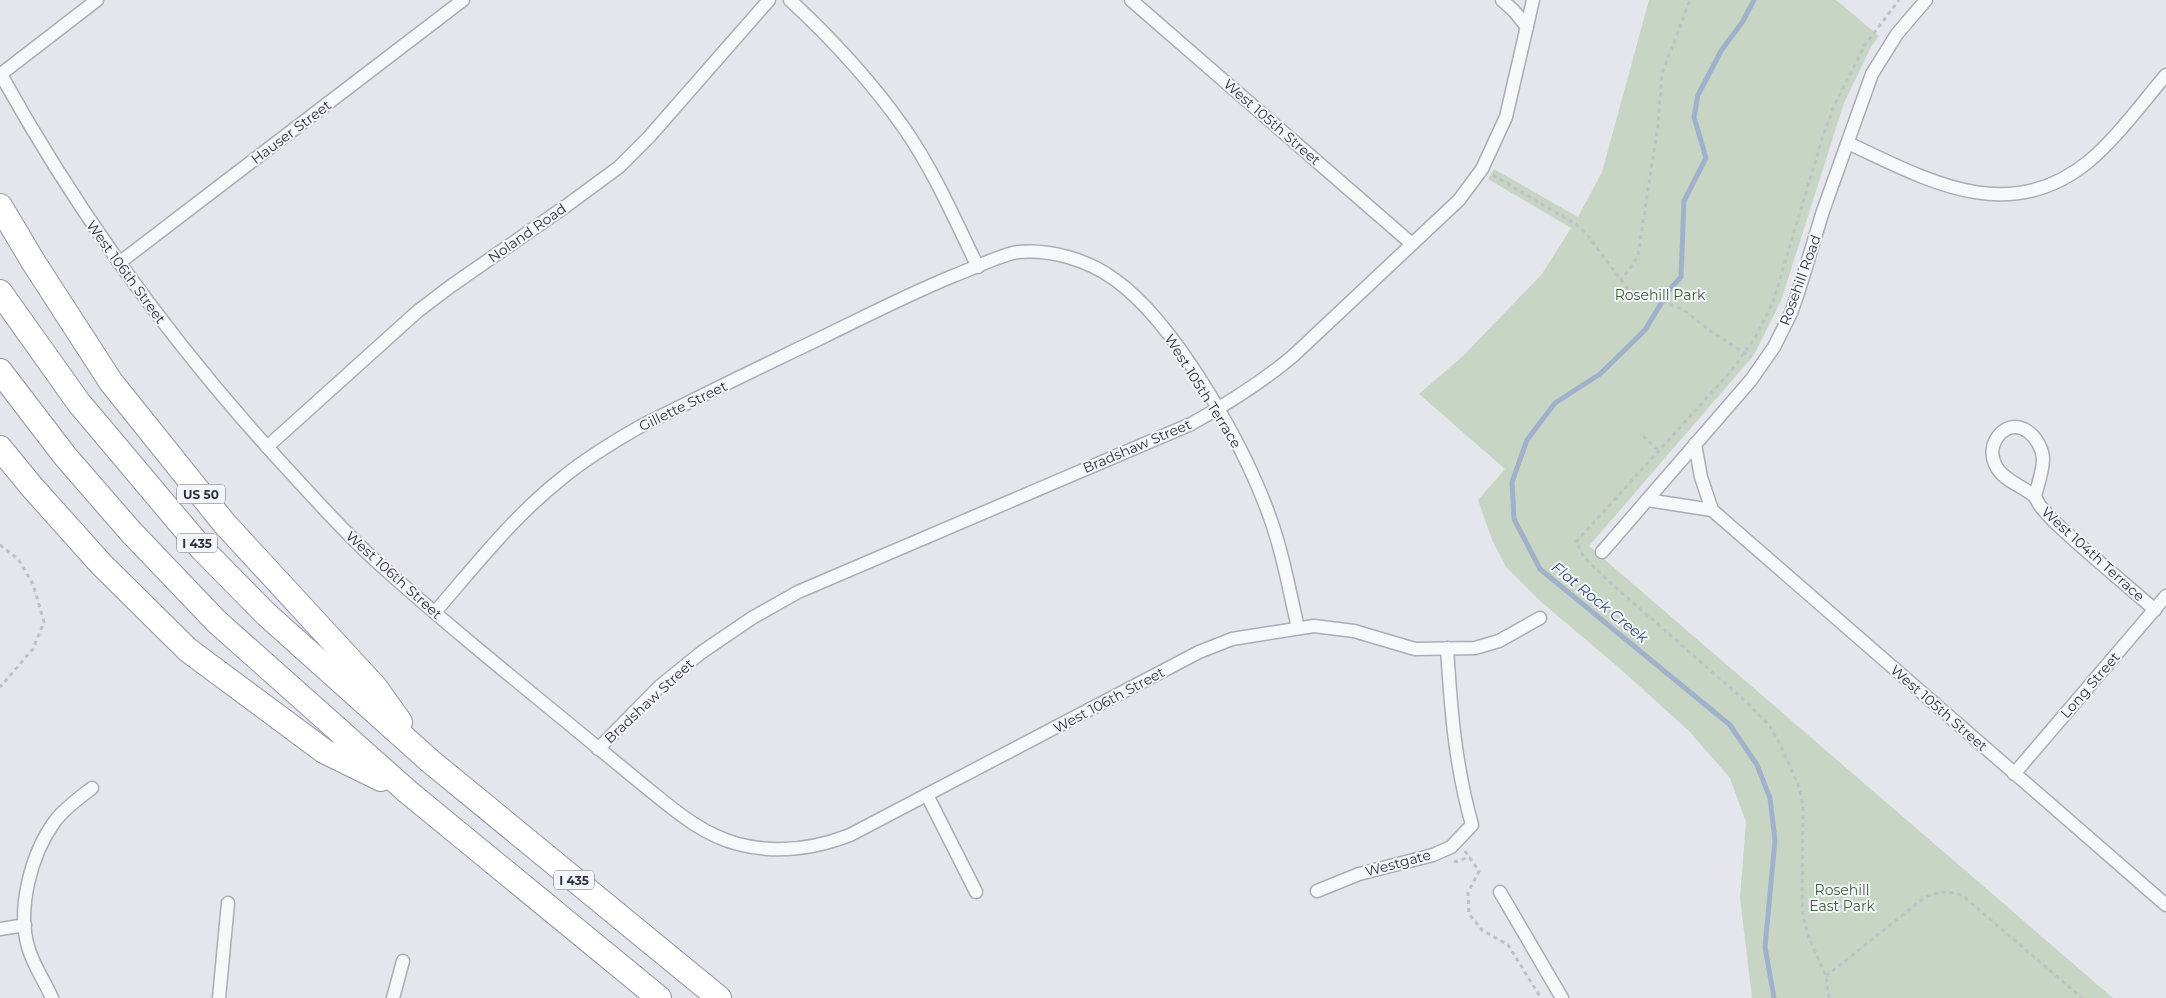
<svg xmlns="http://www.w3.org/2000/svg" width="2166" height="998" font-family="Montserrat,sans-serif">
<style>
.green{fill:#c8d5c5}
.lines{fill:none;stroke-linecap:round;stroke-linejoin:round}
.stream{stroke:#a1b1ca;stroke-width:5}
.street-casing{stroke:#a9adb6;stroke-width:15}
.highway-casing{stroke:#8c93a2;stroke-width:26}
.path{stroke:#bec1c7;stroke-width:3;stroke-dasharray:4 4;stroke-linecap:butt}
.street{stroke:#f7f8fa;stroke-width:12}
.highway{stroke:#fff;stroke-width:24}
.labels{text-anchor:middle;dominant-baseline:central;stroke-width:4;stroke-linejoin:round;paint-order:stroke}
.shield{fill:#f4f5f9;stroke:#686d7a;stroke-width:1}
.shield-label{font-size:12px;font-weight:bold;fill:#2c3344}
.street-label{font-size:14px;fill:#2c3344;stroke:#f4f5f9}
.park-label{font-size:14px;fill:#3e5f3a;stroke:#f4f5f9}
.water-label{font-size:15px;font-style:italic;fill:#374e77;stroke:#f4f5f9}
</style>
<rect width="100%" height="100%" fill="#e4e6eb"/>
<path class="green" d="M1649 0H1836L1879 36 1871 47 1844 103 1781 301 1754 355 1589 546 2113 998H1752L1740 898 1746 822 1730 778 1689 731 1617 666 1540 601 1506 567 1492 540 1478 500 1505 469 1419 394 1463 356 1542 274 1571 228 1488 179 1494 169 1578 217 1602 172Z"/>
<g class="lines">
<path class="stream" d="M1754 0 1743 21 1721 51 1698 95 1694 117 1706 158 1684 201 1681 277 1670 289 1645 330 1600 374 1555 403 1527 440 1512 482 1514 519 1540 569 1730 725 1757 765 1770 798 1775 840 1765 947 1774 998"/>
<defs>
<g id="street">
<path d="M790 0C832 39 871 81 904 128 934 171 955 220 978 267"/>
<path d="M1131 0 1412 244"/>
<path d="M1502 0 1514 11 1527 27"/>
<path d="M0 73C78 214 172 343 280 461 311 495 342 530 376 561 438 617 503 670 568 723 593 744 618 764 642 784 672 808 700 834 738 844 776 854 814 849 850 835L1199 652 1232 639 1314 626 1354 631 1415 649 1475 648 1499 641 1540 618"/>
<path d="M1 74 97 0"/>
<path d="M1848 143C1927 180 2008 227 2088 162 2116 139 2142 103 2166 75"/>
<path d="M119 263 463 0"/>
<path d="M1695 444 1701 477 1712 510"/>
<path d="M267 447 418 311 451 286 566 206 619 167 649 137 769 0"/>
<path d="M2035 496C2038 484 2043 471 2043 459 2042 439 2020 416 2001 433 1991 443 1990 456 1997 468 2005 481 2022 486 2033 495 2037 498 2038 504 2041 507 2047 514 2053 521 2060 527 2090 555 2123 582 2155 610"/>
<path d="M1647 500 1712 510 2166 905"/>
<path d="M1602 552 1751 380 1774 347 1791 313 1799 290 1823 211 1872 74 1897 34 1926 0"/>
<path d="M435 612C475 566 513 517 561 479 586 458 613 442 641 426 701 396 762 366 823 337 866 316 909 294 953 276 969 270 1003 254 1018 252 1051 249 1088 260 1114 279 1175 322 1242 442 1268 512 1282 549 1289 589 1298 628"/>
<path d="M598 749 660 686 702 652 752 618 798 592 1191 424C1227 404 1261 383 1293 356L1459 200 1482 169 1506 117 1533 0"/>
<path d="M2014 774 2166 596"/>
<path d="M927 795 976 892"/>
<path d="M1317 891 1359 874 1433 855 1451 847 1472 825C1455 764 1451 711 1447 648"/>
<path d="M1500 892 1562 998"/>
<path d="M0 929 25 925"/>
<path d="M52 998C45 982 34 966 29 950 16 910 31 854 55 821 65 808 79 798 92 788"/>
<path d="M219 998 228 903"/>
<path d="M393 998 403 961"/>
</g>
<g id="highway">
<path d="M0 206 34 263 111 382 224 523 375 687 400 722"/>
<path d="M0 292 79 403 202 549 266 614 430 761 719 998"/>
<path d="M0 371 65 456 131 532 217 622 408 792 659 998"/>
<path d="M0 448 32 487 101 564 188 650 324 751 381 779"/>
</g>
</defs>
<use href="#street" class="street-casing"/>
<use href="#highway" class="highway-casing"/>
<g class="path">
<path d="M1493 175 1574 223 1585 232 1627 288 1684 310 1709 330 1751 357"/>
<path d="M1620 281 1634 263 1638 255 1658 125 1662 74 1690 0"/>
<path d="M1643 436 1659 451"/>
<path d="M0 545 18 559 33 584 44 622 33 649 0 687"/>
<path d="M1465 851 1479 871 1468 893 1469 914 1482 930 1508 945 1541 998"/>
<path d="M1454 862 1470 857"/>
<path d="M1826 976 1924 898C1938 891 1949 890 1963 896L2082 998"/>
<path d="M1829 998 1826 976 1809 938 1803 916 1802 892 1803 807 1799 787 1780 744 1769 725 1744 700 1605 578 1584 557 1576 542 1732 370 1755 338 1773 302 1823 136 1834 106 1865 45 1899 0"/>
</g>
<use href="#street" class="street"/>
<use href="#highway" class="highway"/>
</g>
<g class="labels">
<g class="shield">
<rect x="177" y="484.5" width="48" height="19" rx="4"/>
<rect x="177" y="533.5" width="40" height="19" rx="4"/>
<rect x="554" y="870.5" width="40" height="19" rx="4"/>
</g>
<g class="shield-label">
<text x="201" y="494">US 50</text>
<text x="197" y="543">I 435</text>
<text x="574" y="880">I 435</text>
</g>
<g class="street-label">
<text transform="translate(1272 122) rotate(41)">West 105th Street</text>
<text transform="translate(291 132) rotate(-37)">Hauser Street</text>
<text transform="translate(527 233) rotate(-35)">Noland Road</text>
<text transform="translate(126 272) rotate(54)">West 106th Street</text>
<text transform="translate(1800 280) rotate(-70)">Rosehill Road</text>
<text transform="translate(1203 391) rotate(58)">West 105th Terrace</text>
<text transform="translate(683 406) rotate(-26)">Gillette Street</text>
<text transform="translate(1137 446) rotate(-23)">Bradshaw Street</text>
<text transform="translate(2093 554) rotate(42)">West 104th Terrace</text>
<text transform="translate(394 575) rotate(42)">West 106th Street</text>
<text transform="translate(2090 685) rotate(-49)">Long Street</text>
<text transform="translate(1109 700) rotate(-28)">West 106th Street</text>
<text transform="translate(649 701) rotate(-43)">Bradshaw Street</text>
<text transform="translate(1939 708) rotate(41)">West 105th Street</text>
<text transform="translate(1398 863) rotate(-15)">Westgate</text>
</g>
<g class="park-label">
<text x="1660" y="295">Rosehill Park</text>
<text x="1842" y="890">Rosehill<tspan x="1842" dy="16">East Park</tspan></text>
</g>
<g class="water-label">
<text transform="translate(1600 602) rotate(39)">Flat Rock Creek</text>
</g>
</g>
</svg>
